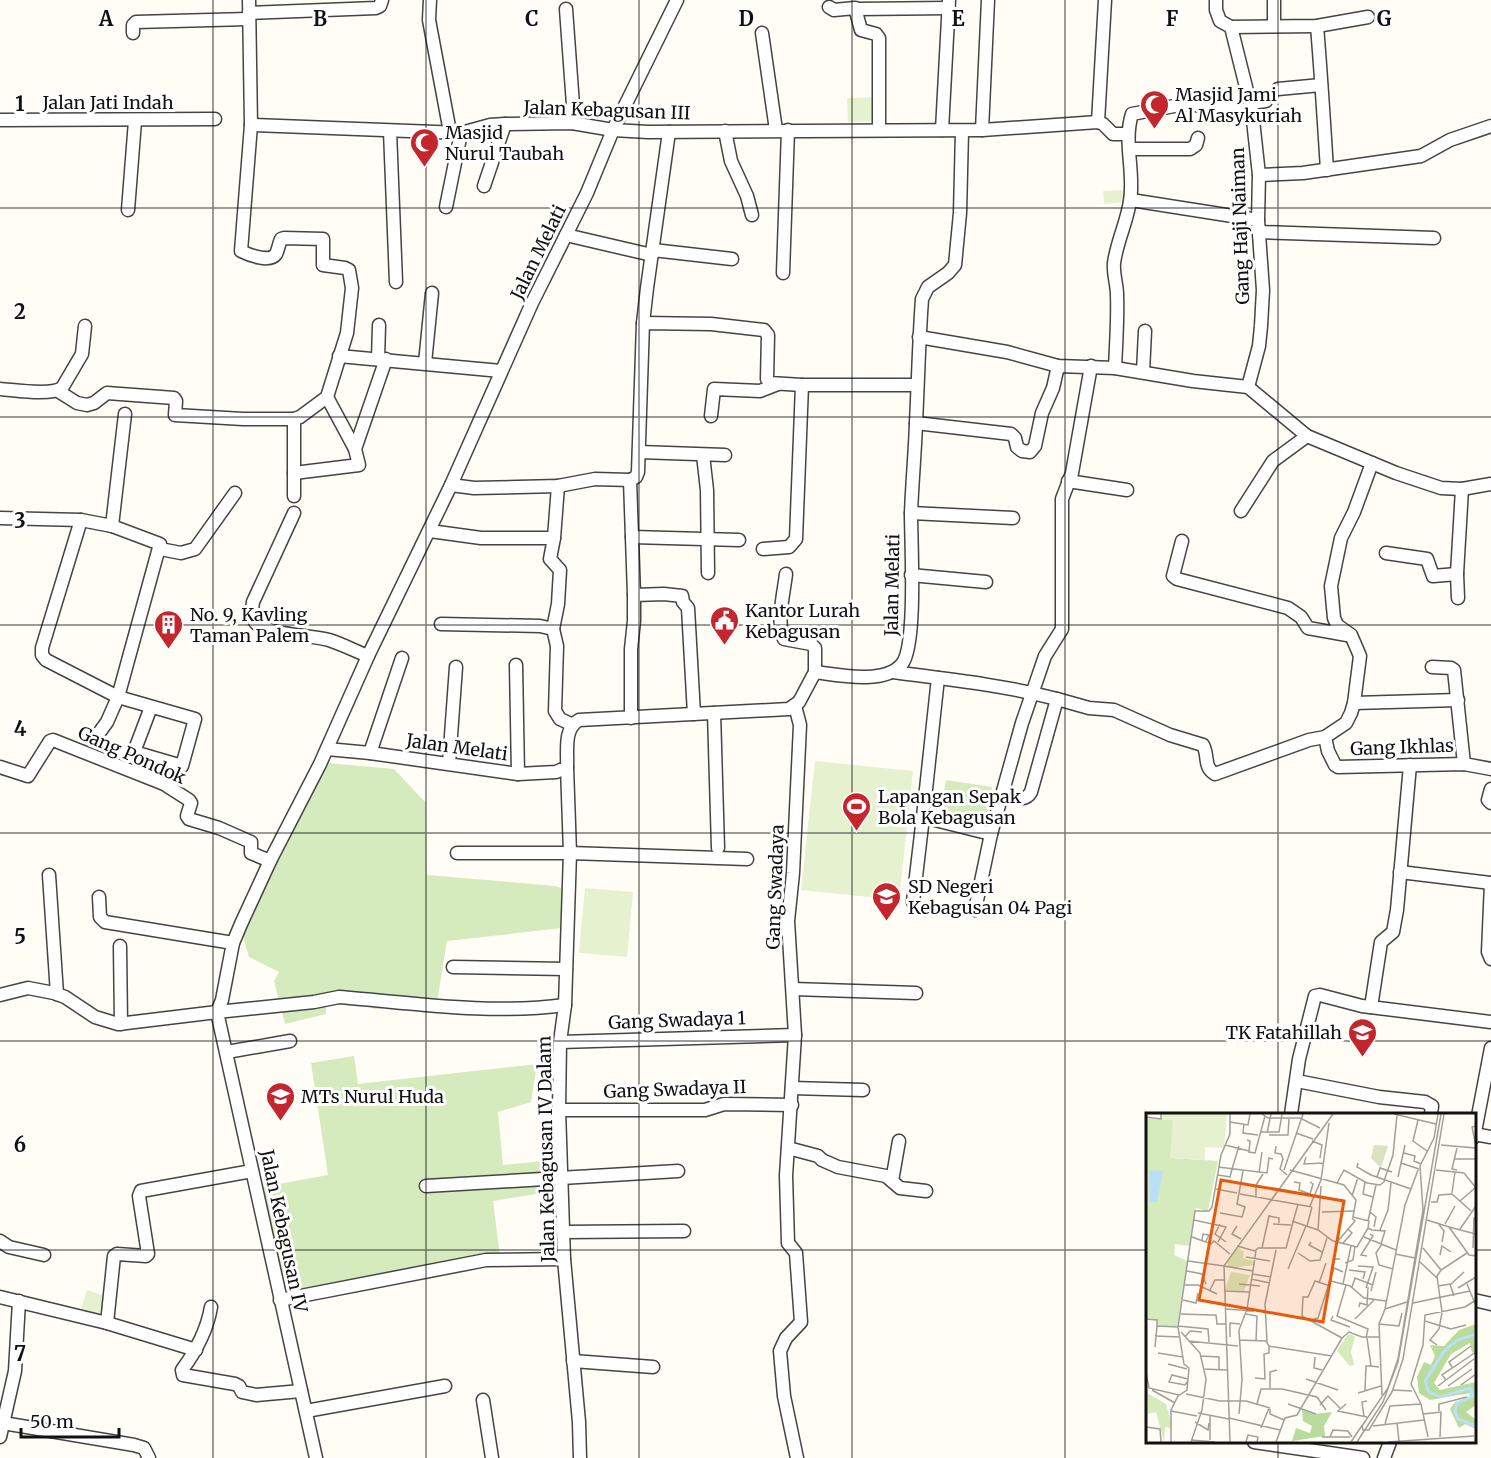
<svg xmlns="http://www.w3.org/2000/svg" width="1491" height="1458" font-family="Merriweather,serif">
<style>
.green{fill:#d5ebbd}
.pitch{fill:#e6f2cf}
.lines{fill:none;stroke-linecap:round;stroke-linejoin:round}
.minor-casing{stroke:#444;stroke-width:15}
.minor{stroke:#fff;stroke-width:12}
.grid{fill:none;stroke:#111;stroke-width:1.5;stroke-opacity:0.55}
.labels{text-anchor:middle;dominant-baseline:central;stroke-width:6;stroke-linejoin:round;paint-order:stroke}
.poi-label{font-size:18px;fill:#111;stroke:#fff;text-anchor:start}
.street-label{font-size:18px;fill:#111;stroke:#fff}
.inset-river{fill:none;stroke:#b9e0f7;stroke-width:3}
.inset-road{fill:none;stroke:#a09f9a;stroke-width:1.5}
.view{fill:#e8590c;fill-opacity:0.15;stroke:#e8590c;stroke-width:3}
.inset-edge{fill:none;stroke:#111;stroke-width:3}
.grid-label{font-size:20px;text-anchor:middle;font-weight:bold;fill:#111;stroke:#fff;stroke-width:6;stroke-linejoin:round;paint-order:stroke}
</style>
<rect width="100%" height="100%" fill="#fffdf5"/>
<g class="green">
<path d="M328 763 394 769 426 803 427 875 556 886 565 890 562 928 447 941 437 1002 376 1009 326 997V1014L285 1024 274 981 279 972 249 957 242 933Z"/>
<path d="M946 780 992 787 986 822 940 815Z"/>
<path d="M354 1056 358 1084 537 1064 531 1102 498 1112 503 1165 561 1159V1190L493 1201 500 1256 284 1291 262 1187 328 1175 311 1063Z"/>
</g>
<g class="pitch">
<path d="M877 97 878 121 848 122 847 98Z"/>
<path d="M1126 190 1127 202 1104 204 1103 191Z"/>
<path d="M815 761 913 771 899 900 801 890Z"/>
<path d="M585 888 633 892 627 957 579 953Z"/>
<path d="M87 1290 105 1296 99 1314 81 1309Z"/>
</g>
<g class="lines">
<defs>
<g id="minor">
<path d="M430 0 429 20 450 132"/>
<path d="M1216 0V10L1220 21 1231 27 1252 111 1259 175 1258 220 1263 290 1261 326 1259 346 1248 387"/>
<path d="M1274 0V26"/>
<path d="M829 7 834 10 855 8 861 30 876 34 879 38V129"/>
<path d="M566 9 573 105 572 123"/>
<path d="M856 9 949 8"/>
<path d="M249 13 376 8 380 6 382 0"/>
<path d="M1317 26C1321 74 1324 122 1327 170"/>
<path d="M1231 27 1317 26 1368 17"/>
<path d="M133 33V25L136 22 248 19"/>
<path d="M762 33 776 130"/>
<path d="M1278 89 1321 85"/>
<path d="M1250 103 1266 101"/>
<path d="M0 120 215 119"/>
<path d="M1098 122 1105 0"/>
<path d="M251 125 461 133 490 125 505 124 572 123 613 130 648 132 982 130 1098 122 1103 124 1113 134H1128"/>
<path d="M942 130 949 0"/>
<path d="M982 130 988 0"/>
<path d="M390 131 396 282"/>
<path d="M725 131 731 161 747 196 752 215"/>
<path d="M1131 149H1190L1196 145 1198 138"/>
<path d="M1259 175 1303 173 1421 156 1450 140 1491 126"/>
<path d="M484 186 505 124"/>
<path d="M1131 200 1258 220"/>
<path d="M446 207 461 133"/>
<path d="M128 210 135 121"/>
<path d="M1259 232 1434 238"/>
<path d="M566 235 652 255"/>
<path d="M653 250 732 259"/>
<path d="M783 273 788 130"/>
<path d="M643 323 647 288 669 132"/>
<path d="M919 337 1007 352 1058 366 1115 368 1193 381 1248 387 1307 436 1396 473 1441 488 1462 489 1491 484"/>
<path d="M339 356 501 371"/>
<path d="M378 359 379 325"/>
<path d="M425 363 432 293"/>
<path d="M1115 368C1116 344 1118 319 1117 295 1117 284 1113 274 1114 263 1117 241 1127 222 1130 201 1135 173 1123 142 1132 114L1185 104 1252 111"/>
<path d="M1143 372 1145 331"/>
<path d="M0 389C15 390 50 396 62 388L82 354 85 326"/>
<path d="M58 391 77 403 87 405 94 403 107 393 174 398 176 401 175 415 243 419H294L300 417 327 397 347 333 352 288 349 270 345 268 323 265V239L284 238 281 239C279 244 278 250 276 254 270 263 249 255 241 251L251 125 249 0"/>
<path d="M327 397 355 449"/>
<path d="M711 416 714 389 760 391 778 384"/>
<path d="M916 423 1011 434 1015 438 1017 447 1022 451 1030 452 1035 446 1042 413 1053 388 1058 366"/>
<path d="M639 452 725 455"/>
<path d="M703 455 707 490 708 573"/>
<path d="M294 473 359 465 355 449 386 359"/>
<path d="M630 480 636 477 638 472 643 323 711 324 764 330 768 335 767 379 770 383 802 385H917"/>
<path d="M630 480 634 595V621L631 649V718"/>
<path d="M1068 481 1127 490"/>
<path d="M451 485 474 488 558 486 595 479 630 480"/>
<path d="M294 496V419"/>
<path d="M1241 511 1273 461 1307 436"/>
<path d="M294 513 253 602C252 610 250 618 257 624 271 635 310 635 329 640 342 644 355 651 368 656"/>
<path d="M911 513 1013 518"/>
<path d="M0 518 81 520 112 526 160 544 118 697 107 722 99 733"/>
<path d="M81 520 42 648V655L46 660 118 697 195 719 182 766 134 752 151 707"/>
<path d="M112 526 125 414"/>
<path d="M430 531 481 538H554"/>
<path d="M632 537 739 540"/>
<path d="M1182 541 1173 576 1177 579 1288 608 1301 617 1308 628 1347 635"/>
<path d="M160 549 181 553 195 549 235 493"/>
<path d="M763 549 789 547 796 539 802 385"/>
<path d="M1386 553 1427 559 1433 576 1457 574"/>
<path d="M786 574C784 592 776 623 784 639L811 644 815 648V672"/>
<path d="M911 575 986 582"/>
<path d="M634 595 664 594 682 596 683 602 688 608 694 714"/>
<path d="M1458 598 1457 574 1462 489"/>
<path d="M441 624 540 626 553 629 557 646 555 711 560 719 571 724"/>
<path d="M553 629 558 604 560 570 550 559 554 538 558 486"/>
<path d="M516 665 518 774"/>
<path d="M1432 667 1451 668 1454 670 1464 764"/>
<path d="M893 672C947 679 1003 685 1057 699L1031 792C1025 803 1014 797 1003 795"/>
<path d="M938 678 923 817 991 834"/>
<path d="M1057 699 1089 708 1114 710 1170 735 1203 745C1209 756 1203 767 1215 774L1309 740 1325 737 1346 723 1351 713 1354 703 1360 656 1351 635 1337 625 1334 618 1331 586 1341 538 1354 512 1372 463"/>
<path d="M1354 703 1458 700"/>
<path d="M795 706 800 725 793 873 788 921 795 1035 786 1176 788 1243 796 1253 801 1322 786 1338 780 1351 784 1396 797 1458"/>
<path d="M714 713 718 848"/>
<path d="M1325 737 1328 751 1335 765 1338 767 1464 764 1491 769"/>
<path d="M327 749 370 753 518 774 556 772 567 767C568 751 563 729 579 720L789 709 799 702 815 672C838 675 885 685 902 664 917 645 911 543 911 514 912 484 915 453 916 423 918 382 919 340 922 299L928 287 948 273 955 265 960 213 962 131"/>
<path d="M370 753 402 658"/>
<path d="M449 763 456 667"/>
<path d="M0 767 28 776 50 741 53 740 164 784 189 800 191 803 187 816 189 819 219 828 251 842V853L270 861"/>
<path d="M567 767 570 853 565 1005 560 1042 559 1110 564 1259 579 1422 580 1458"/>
<path d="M1491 789 1488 800 1491 803"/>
<path d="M457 853H570L747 859"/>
<path d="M1400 872 1491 883"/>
<path d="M49 875 57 994"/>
<path d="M1491 883 1488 952 1491 959"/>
<path d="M99 897 100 917 105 922 233 943"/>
<path d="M913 902 923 817"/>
<path d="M975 910 991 834 1022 723 1045 656 1062 629V499L1072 473 1091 366"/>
<path d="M120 946 121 1024"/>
<path d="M453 967 566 969"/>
<path d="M793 989 916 993"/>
<path d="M0 995 28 988 54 993 65 997 95 1017 118 1024 217 1012 222 1000 233 943 241 924 270 861 320 764 368 656 451 485 532 303 587 193 613 130 677 0"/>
<path d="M1371 1007 1381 942 1393 932 1397 910 1410 765"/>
<path d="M560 1042 795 1035"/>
<path d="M227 1052 290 1041"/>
<path d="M1297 1081 1379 1097 1425 1102 1432 1106 1431 1114"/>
<path d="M792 1088 863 1090"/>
<path d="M559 1110H705L724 1104 792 1105"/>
<path d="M1291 1114 1299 1059 1315 996 1320 995 1362 1006 1491 1022"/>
<path d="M1474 1134 1491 1137"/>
<path d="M1474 1137 1491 1048"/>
<path d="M788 1148 818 1156 822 1160 838 1167 886 1176 900 1188 926 1191"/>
<path d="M892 1181 899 1141"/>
<path d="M426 1186 678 1171"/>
<path d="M564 1232 684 1231"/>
<path d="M0 1241 9 1247 44 1255"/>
<path d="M0 1297 107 1323 196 1350"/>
<path d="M280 1300 486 1260 564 1259"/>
<path d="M1474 1300 1491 1304"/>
<path d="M211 1307C207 1331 196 1351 182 1370L183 1375 235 1384 239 1386 242 1392 256 1395 301 1391"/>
<path d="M107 1323 114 1256 117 1254 146 1256 148 1254 139 1196 141 1191 252 1171"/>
<path d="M573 1361 653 1367"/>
<path d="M483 1400 492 1458"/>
<path d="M306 1411 445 1386"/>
<path d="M3 1423 134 1445 144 1448 149 1458"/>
<path d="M0 1437 15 1371 19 1301"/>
<path d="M1254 1442 1363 1458"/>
<path d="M316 1458 217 1012 314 1002 339 997C413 1003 490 1015 565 1005"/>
<path d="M1384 1458 1390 1442"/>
</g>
</defs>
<use href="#minor" class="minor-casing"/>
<use href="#minor" class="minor"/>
</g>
<path class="grid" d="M213 0V1458M426 0V1458M639 0V1458M852 0V1458M1065 0V1458M1278 0V1114M0 208H1491M0 417H1491M0 625H1491M0 833H1491M0 1041H1491M0 1250H1148M1474 1250H1491M1278 1442V1458"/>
<defs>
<symbol id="mosque-pin" viewBox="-11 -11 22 30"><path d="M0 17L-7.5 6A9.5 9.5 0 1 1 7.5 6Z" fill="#c4262e" stroke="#fff"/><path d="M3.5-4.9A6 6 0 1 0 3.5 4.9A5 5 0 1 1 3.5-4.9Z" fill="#fff"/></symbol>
<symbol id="civic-pin" viewBox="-11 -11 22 30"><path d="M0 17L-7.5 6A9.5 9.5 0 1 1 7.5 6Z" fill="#c4262e" stroke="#fff"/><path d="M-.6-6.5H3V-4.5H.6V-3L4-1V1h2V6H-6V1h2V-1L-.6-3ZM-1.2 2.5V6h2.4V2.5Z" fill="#fff"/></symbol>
<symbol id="building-pin" viewBox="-11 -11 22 30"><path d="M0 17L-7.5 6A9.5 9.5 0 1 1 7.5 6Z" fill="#c4262e" stroke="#fff"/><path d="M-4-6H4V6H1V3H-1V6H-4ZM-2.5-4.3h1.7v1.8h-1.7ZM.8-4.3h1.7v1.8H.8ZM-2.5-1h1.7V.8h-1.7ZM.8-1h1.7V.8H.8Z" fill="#fff"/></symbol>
<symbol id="stadium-pin" viewBox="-11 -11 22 30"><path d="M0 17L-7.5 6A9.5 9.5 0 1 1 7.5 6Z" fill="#c4262e" stroke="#fff"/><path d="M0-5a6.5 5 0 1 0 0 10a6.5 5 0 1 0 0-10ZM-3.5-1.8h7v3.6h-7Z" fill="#fff"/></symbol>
<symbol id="school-pin" viewBox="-11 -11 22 30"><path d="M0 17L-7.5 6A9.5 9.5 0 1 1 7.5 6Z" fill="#c4262e" stroke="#fff"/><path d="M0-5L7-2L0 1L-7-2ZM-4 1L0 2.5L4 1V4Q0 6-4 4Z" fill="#fff"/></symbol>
</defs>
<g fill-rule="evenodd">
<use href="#mosque-pin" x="1138" y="88" width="33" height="45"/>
<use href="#mosque-pin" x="408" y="126" width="33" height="45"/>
<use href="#civic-pin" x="708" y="604" width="33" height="45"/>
<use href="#building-pin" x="152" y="608" width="33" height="45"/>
<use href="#stadium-pin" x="840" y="790" width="33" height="45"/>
<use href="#school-pin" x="870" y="880" width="33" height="45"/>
<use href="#school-pin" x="1346" y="1016" width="33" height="45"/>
<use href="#school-pin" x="264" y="1080" width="33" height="45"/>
</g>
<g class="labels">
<g class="poi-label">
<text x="1175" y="94">Masjid Jami<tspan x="1175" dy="21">Al Masykuriah</tspan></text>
<text x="445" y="132">Masjid<tspan x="445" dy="21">Nurul Taubah</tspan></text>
<text x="745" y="610">Kantor Lurah<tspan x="745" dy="21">Kebagusan</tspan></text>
<text x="190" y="614">No. 9, Kavling<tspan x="190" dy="21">Taman Palem</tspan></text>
<text x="878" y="796">Lapangan Sepak<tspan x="878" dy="21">Bola Kebagusan</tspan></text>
<text x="908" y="886">SD Negeri<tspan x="908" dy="21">Kebagusan 04 Pagi</tspan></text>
<text x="1342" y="1032" text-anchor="end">TK Fatahillah</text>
<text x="301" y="1096">MTs Nurul Huda</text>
</g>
<g class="street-label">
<text x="108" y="102">Jalan Jati Indah</text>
<text transform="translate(607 110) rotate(2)">Jalan Kebagusan III</text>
<text transform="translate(1240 226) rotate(-92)">Gang Haji Naiman</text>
<text transform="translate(538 252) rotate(-64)">Jalan Melati</text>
<text transform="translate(892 585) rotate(-89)">Jalan Melati</text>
<text transform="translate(457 747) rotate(8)">Jalan Melati</text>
<text transform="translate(1402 747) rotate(-2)">Gang Ikhlas</text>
<text transform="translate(132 755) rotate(24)">Gang Pondok</text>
<text transform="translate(775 887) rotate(-88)">Gang Swadaya</text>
<text transform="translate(677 1020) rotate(-2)">Gang Swadaya 1</text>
<text transform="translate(675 1089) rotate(-2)">Gang Swadaya II</text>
<text transform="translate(546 1149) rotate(-91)">Jalan Kebagusan IV Dalam</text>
<text transform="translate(284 1231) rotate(78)">Jalan Kebagusan IV</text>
</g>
</g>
<g transform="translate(1146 1113)">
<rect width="330" height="330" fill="#fffdf5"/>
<path d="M0 5 28 7 25 45 72 48 62 98 50 95 44 133 29 131 28 142 42 148 31 214 11 213V206L0 205ZM91 134 98 139 97 145 108 148V152L83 155 81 149ZM85 159 104 162 98 178 79 177ZM202 221 209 223 205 239 208 252 204 253 191 238ZM1 270V280L20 291 24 305 25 315 19 314 18 329 10 299 2 301Z" fill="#d5ebbd"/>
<path d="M330 211V238L326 240 324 230 305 241 288 270 294 277 330 269V292L320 299 330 307V316L319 311 313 315 304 296 309 289 323 285 324 280 284 287 273 280 271 264 278 249 285 252 289 243 284 232 298 233 313 217ZM156 297 169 301 186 299 178 313 179 323 146 328 150 315 164 320 166 313 157 308Z" fill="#b9dc9c"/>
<path d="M228 32 242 33 235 55 225 45Z" fill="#d9e3c4"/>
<path d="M15 1H81L78 35 59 34V47L24 45 27 7H15Z" fill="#e6f2cf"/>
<path d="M3 57 17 58 11 89H4Z" fill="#b9e0f7"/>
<path class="inset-river" d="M330 221 311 227 299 237 279 268 283 279 295 284 324 275 327 283 311 290 309 298 312 306 330 313"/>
<path class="inset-road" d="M116 1 122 5H154L174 15M248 1 290 11M0 4 15 6V1M272 7 267 28 281 38M84 9 102 12 104 1M98 11 97 20 112 22M330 13 326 14 330 33M115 19H133L136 1M121 20 125 1M150 20 167 26M123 22H142L143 6M101 27 104 28 103 39 109 40 119 3M166 28 176 32 174 45M79 32 103 38M295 32 330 35M130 33 129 40 135 41 137 46 134 56 141 62M258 40 269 43 268 48 275 51M160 44 158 51 177 50M308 46H330M212 50 211 54 225 62 265 76M255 50 273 56M72 54 121 60 123 45 127 46M86 56 93 33M138 57 157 1M144 57 198 72 210 87 207 104 223 108 222 115 226 117 239 118 235 131M290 57 318 60 330 75M311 57 306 56 311 35M113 60 116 39M72 62 84 64 86 56M231 64 234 55 246 59M252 64 259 32M238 68 247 42 251 2M148 69 154 70 153 77 164 81 167 71 164 69M219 69 217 81 227 84M191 70 198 57 221 70 234 72 239 68M70 76 91 80M306 80 309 59M94 81 166 94M206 83 212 64M110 84V72L117 61M314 88 329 75M285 89H291L293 82 306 81 325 98M164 93 175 67 183 10M176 99 209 98M224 99 230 104 228 114M74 100 96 104 99 94 91 91 97 58M48 107 80 114 72 129M281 107 303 114 323 142 330 143M146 108 172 117 187 128 211 134 222 115M222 108 230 72M292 110 298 118 296 129M74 111 69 121 80 129M127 111 145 112M299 111 309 93M91 113 86 121 95 126M161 113 166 94M303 114 330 121M314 116 330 93M172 117 175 73M234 117 242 97 245 70M46 124 65 131 68 128 84 141M218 124 250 137M56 127 57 121 63 122 60 128M192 128 209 108 206 105M165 129 163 132 176 139M197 130 206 120 202 116M236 131 230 140 233 152 247 156M91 133 109 138 112 135H140L152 91M116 135 123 103 133 105V110M277 135 295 157M327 135 328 104M152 140 164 148 174 147 181 125M249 141 269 145M294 142 296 133 305 139M221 143 215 142 227 123 224 121M100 144 124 148M194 146H188L186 154 197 159M42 148 78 153 187 1M274 149 291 165M199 150 207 147 209 133M212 153 227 154 220 175M142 156 160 113M203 157 219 159 217 166M41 158 56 161 60 171M106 161 125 164M105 166 124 170M185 168 204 173 218 185 240 188M173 170 180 150M93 171 114 173M197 171 205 133M321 171 330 193M39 172H52L71 181M200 172 191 203 222 216 220 225M304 172 318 159M184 173 169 168 162 184H157L156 203 196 225M292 173 304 171 308 183M206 174 209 165 227 172M312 175 330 164M64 177 69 167H78M79 178 103 179M225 178 230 159M37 187 50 190 52 180M267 190 324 178M213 194 214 190 221 192 222 174M80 196 108 198M239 196 261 189M296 199 291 163 295 157 321 140M35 201 65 202M100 201 111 203 110 228M65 202H70L71 211H80M187 203 185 207 204 214M0 206 11 207V213L32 214M209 206 228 187M166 207 172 205 188 155M279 208 305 216 320 212M233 211 253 213 256 200M32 213 62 216 63 229M35 219 54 240 60 266 56 297 45 329M9 223 34 224M39 224 44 218 56 219M84 224V210L94 211M221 225 225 253 233 254M93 227 120 228 123 233 186 243M42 228 92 233M121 228 119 191 130 137M291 232 284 227 293 216 296 200M9 234 11 213M12 240 37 244M55 243 73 244V257M169 244 168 255 176 257M22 251 41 256M306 254 303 249 325 233M57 256 81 257M0 259 3 275 33 282M109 265 119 266 118 241 123 240V233M160 266 192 277M300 267 296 262 330 239M41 269 39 272 23 269 26 262 42 266M315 272 330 261M292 273 328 246M302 273 326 256M124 275V259L131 257M6 277 29 290M219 277 220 253H225M247 277 266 278M247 277 223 317H217L216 313 242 275 252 246 277 97 274 53 288 25 292 1M246 279 257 246 298 1M212 280 235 273M40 281 74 288H100L124 295M236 282 233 211 239 196 259 92 272 57M111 291 115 276H136L171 284 180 297M142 291 170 301M200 291 192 298 221 304M174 292 182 283 194 295M124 296V301L138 307M25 298 51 303M293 298V291L321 284M52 300 83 306M93 301 96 267 93 217 101 196 110 138M277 301 295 299 294 324M218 303 216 289 221 288M83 305 134 317M49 309 62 317 63 310M251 310 253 328M239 311 244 293 275 291M227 313 278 307M0 314 14 316 15 329M115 315 123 295M176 324H204M184 324 187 317 202 318 206 324M282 324 275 291 265 271 277 232 279 202 319 194 330 187M45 327 69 329M64 327V303M25 329V297L32 283 41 277 43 255 38 251 32 214 49 98H63L66 94 75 42 84 21V1M84 329 78 153 107 158M100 329 102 322 112 324 111 329M130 329 139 305 151 302 196 225 203 219 216 224H233M205 329 217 311M211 329 237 289 252 249 295 1M242 329 328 323"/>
<path class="view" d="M75 67 198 88 177 209 53 187Z"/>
<rect width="330" height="330" class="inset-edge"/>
</g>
<g class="grid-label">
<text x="106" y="26">A</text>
<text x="320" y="26">B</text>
<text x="532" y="26">C</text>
<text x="746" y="26">D</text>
<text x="958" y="26">E</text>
<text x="1172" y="26">F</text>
<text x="1384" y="26">G</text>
<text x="20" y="111">1</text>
<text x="20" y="319">2</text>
<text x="20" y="528">3</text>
<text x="20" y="736">4</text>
<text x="20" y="944">5</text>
<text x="20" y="1152">6</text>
<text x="20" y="1361">7</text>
</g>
<path d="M21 1428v9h98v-9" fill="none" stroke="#111111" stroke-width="3"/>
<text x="30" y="1428" font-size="18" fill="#111111" stroke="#ffffff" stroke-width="4.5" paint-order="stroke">50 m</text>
</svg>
